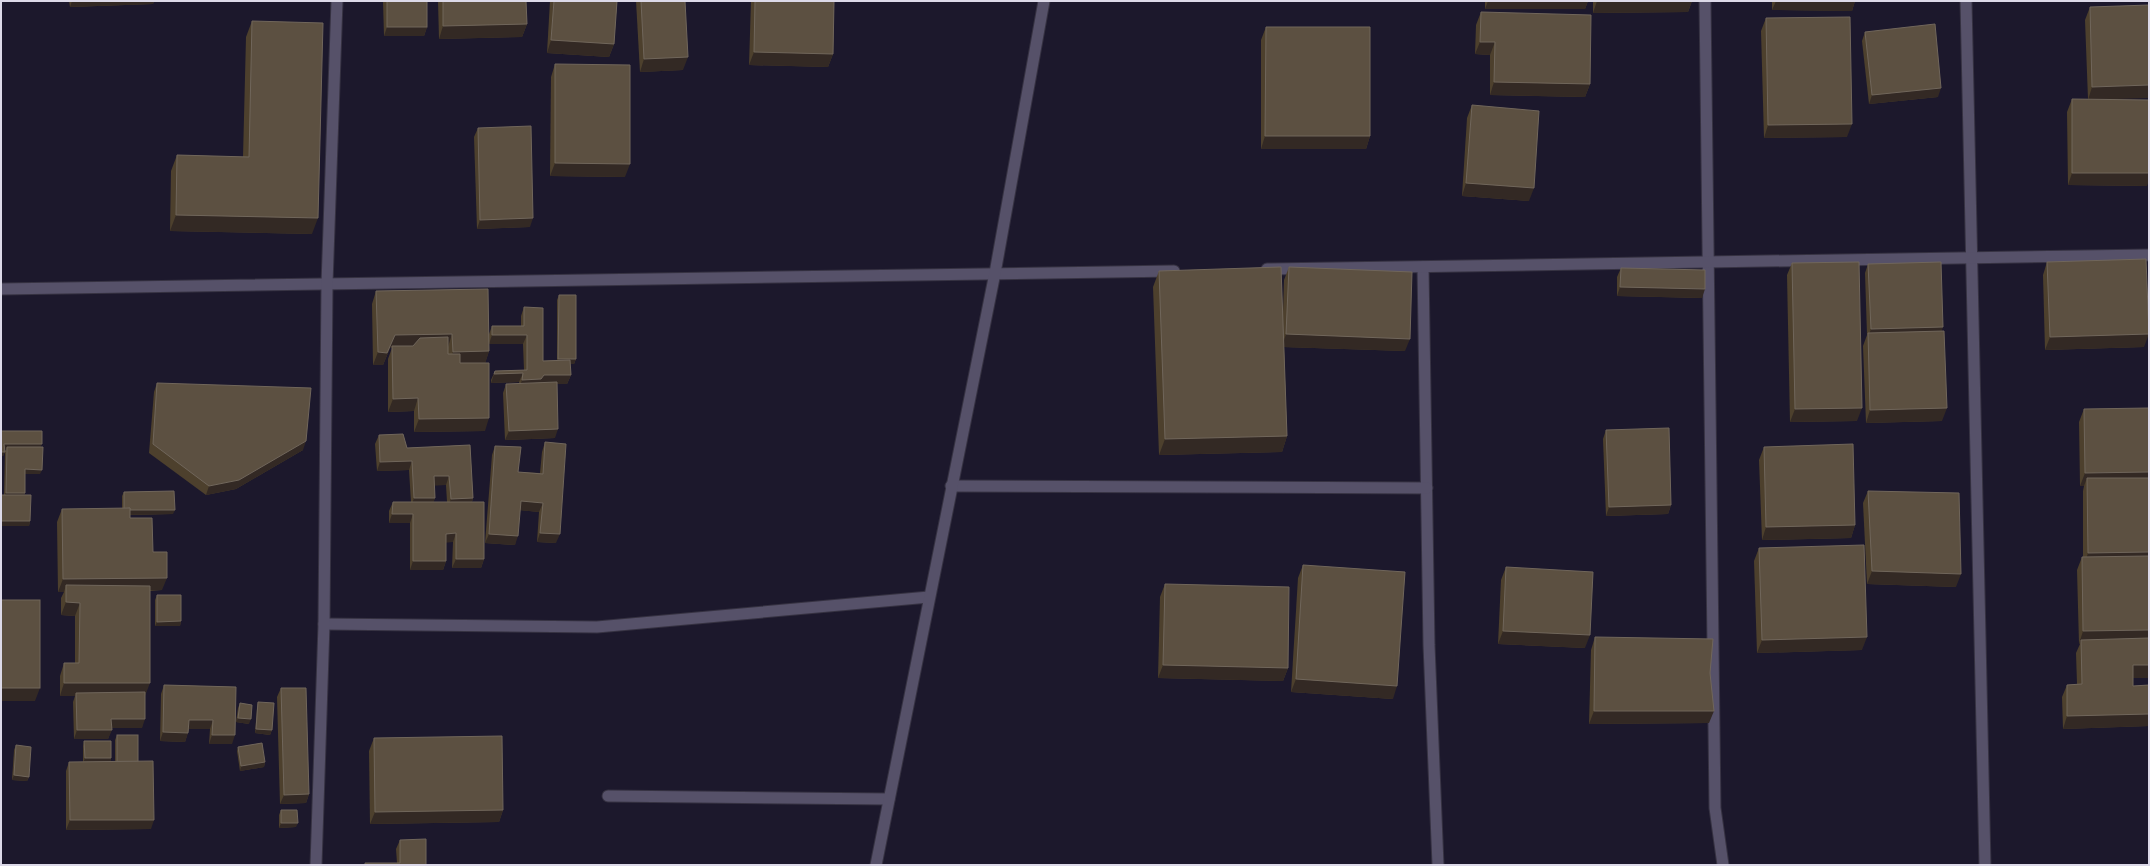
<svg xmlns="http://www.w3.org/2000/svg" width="2150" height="866" font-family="Inter,sans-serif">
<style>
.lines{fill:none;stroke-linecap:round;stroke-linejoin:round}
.minor-casing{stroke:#363242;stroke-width:13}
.minor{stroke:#565169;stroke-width:11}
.wall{fill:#4d402d;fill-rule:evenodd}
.shaded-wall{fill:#332924}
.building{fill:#5c5041;stroke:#70665b}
</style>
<rect width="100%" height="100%" fill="#1c182c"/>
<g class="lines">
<defs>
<g id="minor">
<path d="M1705 1 1715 808 1723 865"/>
<path d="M1966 1 1985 865"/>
<path d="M1423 267 1429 645 1438 865"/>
<path d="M1267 269 2149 255"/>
<path d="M1 289 1174 271"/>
<path d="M951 486 1427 488"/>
<path d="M324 624 597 627 929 597"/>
<path d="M608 796 889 799"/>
<path d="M316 865 324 624 327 284 337 1"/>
<path d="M876 865 995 273 1044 1"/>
</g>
</defs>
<use href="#minor" class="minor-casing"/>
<use href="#minor" class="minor"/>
</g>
<g class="wall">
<path d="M69 1H154L153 4 70 7Z"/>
<path d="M383 1H427V27L424 36H384Z"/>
<path d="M438 1H526L527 24 522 37 439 39Z"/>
<path d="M550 1H617L614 44 609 57 547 53Z"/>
<path d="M636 1H685L683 70 640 72Z"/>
<path d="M751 1H834L833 54 828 67 749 65Z"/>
<path d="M1485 1H1588L1585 9H1485Z"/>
<path d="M1593 1H1692L1688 12 1593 13Z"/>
<path d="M1772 1H1855L1852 11 1772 10Z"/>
<path d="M2090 7 2098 99 2147 186 2068 185 2067 112 2072 99H2088L2085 20Z"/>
<path d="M1481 12 1590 84 1585 97 1490 95V55L1475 54 1476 25Z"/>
<path d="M1766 18 1847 137 1764 138 1761 31Z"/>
<path d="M252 21 312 234 170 231 171 171 177 155 243 157 246 37Z"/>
<path d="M1266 27 1370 136 1366 149H1261V40Z"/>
<path d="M1865 32 1938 97 1869 104 1862 41Z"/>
<path d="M555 64 625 177 550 176 551 77Z"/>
<path d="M1472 105 1529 201 1462 196 1467 118Z"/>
<path d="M478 128 530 227 477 229 474 137Z"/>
<path d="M2047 262 2144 347 2045 350 2043 275Z"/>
<path d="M1792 263 1857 421 1790 422 1787 275Z"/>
<path d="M1868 264 1942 331V421L1866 423 1863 346 1867 335 1865 273Z"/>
<path d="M1289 267 1405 351 1284 347 1287 436 1282 452 1159 455 1153 287 1159 271 1283 311 1284 280Z"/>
<path d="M1621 268 1702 298 1617 296V277Z"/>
<path d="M376 291 489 334 492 326H521V316L524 307 543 361 557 360V300L559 295 576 359 574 364H570L571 375 567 384H557L555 438 505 440 503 393 506 384H519V382L491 383V380L495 371 524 370 523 344H489V351L485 363V431L414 432V411L388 412V359L392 348H390L383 365H373L372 304Z"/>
<path d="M157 383 303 450 236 489 206 495 149 453 154 392Z"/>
<path d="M2084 409 2133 678V686L2149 685V726L2063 729 2062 697 2067 685 2077 684 2076 653 2080 644H2079L2077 570 2082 557H2083V491L2084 486H2080L2079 422Z"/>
<path d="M1606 430 1671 505 1668 514 1606 516 1603 439Z"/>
<path d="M1 431 40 447V474H25V493L24 495 30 521 29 526H1V495H4L5 451 6 449H5V452L3 456H1Z"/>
<path d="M379 435 407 448 470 445 473 498 472 502 484 559 481 568H452L453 542H446V561L443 570H410V523H389V511L393 502H411L409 470 377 471 375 444ZM434 485H446L447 502H433L435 498Z"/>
<path d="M545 442 556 543 537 542 539 512 520 510 515 545 485 543 492 455 495 446 518 472 540 473 542 452Z"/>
<path d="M1764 447 1855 525 1851 538 1762 540 1759 460Z"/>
<path d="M1868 491 1956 587 1867 584 1863 503Z"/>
<path d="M124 492 173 514 130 515V518L153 552 162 590 150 591 145 696 142 728H112L108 739H74L73 702 75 696H60V676L64 663H75V616L61 615V598L64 592H58L57 522 62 509H122V496Z"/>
<path d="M1759 548 1862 650 1757 653 1754 561Z"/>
<path d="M1303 565 1393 699 1291 692 1298 578Z"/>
<path d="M1506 567 1585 648 1498 644 1501 580Z"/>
<path d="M1165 584 1288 668 1283 681 1158 678 1160 597Z"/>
<path d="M157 595 181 621 180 626H155V600Z"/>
<path d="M1595 637 1710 673 1709 723 1589 724 1591 650Z"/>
<path d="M164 685 236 687 232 744H209L210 729H189L185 742 160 741 161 694Z"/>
<path d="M281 688 309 794 306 803 280 804 277 697Z"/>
<path d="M258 702 272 730 270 735 255 733 257 707Z"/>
<path d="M240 703 249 724 236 722 238 708Z"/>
<path d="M117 735 138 762 151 829 66 830V771L69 762H83V746L84 741 111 758 110 762H115V740Z"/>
<path d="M374 738 503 810 499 822 370 824 369 751Z"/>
<path d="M16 745 29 777 27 781 12 780 14 750Z"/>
<path d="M238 747 265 762 264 767 240 771 237 751Z"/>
<path d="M281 810 296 827 279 828V815Z"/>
<path d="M400 840 426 865H365V863H397L396 849Z"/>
</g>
<g class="shaded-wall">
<path d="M72 1H154L153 4 70 7Z"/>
<path d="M1488 1H1588L1585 9H1485Z"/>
<path d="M1597 1H1692L1688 12 1593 13Z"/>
<path d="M1776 1H1855L1852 11 1772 10Z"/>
<path d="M527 24 522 37 439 39 443 26Z"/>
<path d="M387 27H427L424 36H384Z"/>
<path d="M551 40 614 44 609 57 547 53Z"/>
<path d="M1480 42H1495L1490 55 1475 54Z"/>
<path d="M754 52 833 54 828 67 749 65Z"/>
<path d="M688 57 683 70 640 72 644 59Z"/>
<path d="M1494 82 1590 84 1585 97 1490 95Z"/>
<path d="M2149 85V98L2088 100 2092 87Z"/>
<path d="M1941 88 1938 97 1869 104 1872 95Z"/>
<path d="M1852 124 1847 137 1764 138 1768 125Z"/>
<path d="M1265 136H1370L1366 149H1261Z"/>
<path d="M555 163 630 164 625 177 550 176Z"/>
<path d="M2072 173H2149V181L2147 186 2068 185Z"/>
<path d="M1466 183 1534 188 1529 201 1462 196Z"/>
<path d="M176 215 318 218 312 234 170 231Z"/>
<path d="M533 218 530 227 477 229 480 220Z"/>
<path d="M1620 287 1705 289 1702 298 1617 296Z"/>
<path d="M1943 327 1940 336 1868 337 1871 329Z"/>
<path d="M452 334 448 347 392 346V348H390L383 365H373L378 352 395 335Z"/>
<path d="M1286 334 1410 339 1405 351 1282 347Z"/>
<path d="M2149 334 2144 347 2045 350 2050 337Z"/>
<path d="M492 335H527L523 344H489Z"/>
<path d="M489 351 485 364 448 365 453 352Z"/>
<path d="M558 359H576L574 364H557Z"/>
<path d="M523 373 519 382 491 383 494 374Z"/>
<path d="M544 375H571L567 384H540L519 389 522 380Z"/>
<path d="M418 398 414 411 388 412 393 399Z"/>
<path d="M1862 408 1857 421 1790 422 1795 409Z"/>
<path d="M1947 408 1942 421 1866 423 1870 410Z"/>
<path d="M489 418 485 431 414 432 419 419Z"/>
<path d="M558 429 555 438 505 440 509 431Z"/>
<path d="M1287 436 1282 452 1159 455 1165 439Z"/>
<path d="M306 441 303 450 236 489 206 495 209 486Z"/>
<path d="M4 444H42L40 448 7 447 6 449H3Z"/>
<path d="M1 452H5L3 456H1Z"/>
<path d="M412 461 409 470 377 471 380 462Z"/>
<path d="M25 469 42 470 40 474H23Z"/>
<path d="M2149 472V485L2087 478 2084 486H2080L2085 473Z"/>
<path d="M434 476H449L446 485 430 486Z"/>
<path d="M6 493H25L23 497H4Z"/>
<path d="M414 498H435L432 507H411Z"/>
<path d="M473 498 470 507 447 508 451 499Z"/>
<path d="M521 501 543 503 539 512 518 510Z"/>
<path d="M1671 505 1668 514 1606 516 1609 507Z"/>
<path d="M124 510H175L173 514 122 515Z"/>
<path d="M392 514H413L410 523H389Z"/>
<path d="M1 521H30L29 526H1Z"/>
<path d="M1855 525 1851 538 1762 540 1766 527Z"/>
<path d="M456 533 453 542 443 543 446 534Z"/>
<path d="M540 533 560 534 556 543 537 542Z"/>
<path d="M489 534 518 536 515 545 485 543Z"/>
<path d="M2149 552V565L2084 566 2088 553Z"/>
<path d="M456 559H484L481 568H452Z"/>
<path d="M413 561H446L443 570H410Z"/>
<path d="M1872 571 1961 574 1956 587 1867 584Z"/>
<path d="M167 578 162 590 66 592V585L64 592H58L63 579Z"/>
<path d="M66 602 80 603 75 616 61 615Z"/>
<path d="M181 621 180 626H155L157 622Z"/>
<path d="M2149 630V643L2081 640 2080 644H2079L2083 631Z"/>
<path d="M1503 631 1590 635 1585 648 1498 644Z"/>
<path d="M1867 637 1862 650 1757 653 1762 640Z"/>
<path d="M1163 665 1288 668 1283 681 1158 678Z"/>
<path d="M2133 665H2149V678H2128Z"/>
<path d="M1296 679 1397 686 1393 699 1291 692Z"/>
<path d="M64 683H150L145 696 76 693 75 696H60Z"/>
<path d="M1 688H40L35 701H1Z"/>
<path d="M1594 711H1714L1709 723 1589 724Z"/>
<path d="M2149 714V726L2063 729 2067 716Z"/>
<path d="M238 718 251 719 249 724 236 722Z"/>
<path d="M111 719H145L142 728H108Z"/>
<path d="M189 720H213L210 729H186Z"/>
<path d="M256 729 272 730 270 735 255 733Z"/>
<path d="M77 730H112L108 739H74Z"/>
<path d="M163 732 188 733 185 742 160 741Z"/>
<path d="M212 735H235L232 744H209Z"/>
<path d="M85 758H111L110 762 83 763Z"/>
<path d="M265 762 264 767 240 771 241 766Z"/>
<path d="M14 775 29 777 27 781 12 780Z"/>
<path d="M309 794 306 803 280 804 284 795Z"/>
<path d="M503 810 499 822 370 824 375 812Z"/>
<path d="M70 820H154L151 829 66 830Z"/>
<path d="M281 823H298L296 827 279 828Z"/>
</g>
<g class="building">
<rect x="387" y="1" width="40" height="26"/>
<path d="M443 1H526L527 24 443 26Z"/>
<path d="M554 1H617L614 44 551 40Z"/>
<path d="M641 1H685L688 57 644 59Z"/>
<path d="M755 1H834L833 54 754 52Z"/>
<path d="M2149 5V85L2092 87 2090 7Z"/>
<path d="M1481 12 1591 15 1590 84 1494 82 1495 42H1480Z"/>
<path d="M1850 17 1852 124 1768 125 1766 18Z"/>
<path d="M252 21 323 23 318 218 176 215 177 155 249 157Z"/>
<path d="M1935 24 1941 88 1872 95 1865 32Z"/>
<path d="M1266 27H1370V136H1265Z"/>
<path d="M555 64 630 65V164L555 163Z"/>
<path d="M2072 99 2149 100V173H2072Z"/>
<path d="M1472 105 1539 111 1534 188 1466 183Z"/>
<path d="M531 126 533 218 480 220 478 128Z"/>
<path d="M2146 259 2149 334 2050 337 2047 262Z"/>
<path d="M1859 262 1862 408 1795 409 1792 263Z"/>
<path d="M1941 262 1943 327 1871 329 1868 264Z"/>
<path d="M1281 267 1287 436 1165 439 1159 271Z"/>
<path d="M1289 267 1412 272 1410 339 1286 334Z"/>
<path d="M1621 268 1705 270V289L1620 287Z"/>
<path d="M488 289 489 351 453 352 452 334 395 335 387 353 378 352 376 291Z"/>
<path d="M559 295H576V359H558Z"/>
<path d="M524 307 543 308V361L570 360 571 375H544L541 379 522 380 523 373 494 374 495 371 527 370V335H492V326H524Z"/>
<path d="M1944 331 1947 408 1870 410 1868 333Z"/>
<path d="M448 337V354H460V363H489V418L419 419 418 398 393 399 392 346H413L420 338Z"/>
<path d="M557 382 558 429 509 431 506 384Z"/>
<path d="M157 383 311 388 306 441 239 480 209 486 153 444Z"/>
<path d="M2149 408V472L2085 473 2084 409Z"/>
<path d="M1669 428 1671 505 1609 507 1606 430Z"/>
<path d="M1 431H42V444H4L5 452H1Z"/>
<path d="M403 434 407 448 470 445 473 498 451 499 449 476H434L435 498H414L412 461 380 462 379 435Z"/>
<path d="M545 442 566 444 560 534 540 533 543 503 521 501 518 536 489 534 495 446 521 447 518 472 543 474Z"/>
<path d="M1853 444 1855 525 1766 527 1764 447Z"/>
<path d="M7 447H43L42 470 25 469V493H6Z"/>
<path d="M2087 478H2149V552L2088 553Z"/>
<path d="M174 491 175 510H130V508L124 509V492Z"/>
<path d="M1868 491 1959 493 1961 574 1872 571Z"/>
<path d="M1 495H31L30 521H1Z"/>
<path d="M393 502H484V559H456V533L446 534V561H413V514H392Z"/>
<path d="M130 508V518H152L153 552H167V578L63 579 62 509Z"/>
<path d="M1864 545 1867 637 1762 640 1759 548Z"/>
<path d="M2149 556V630L2083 631 2082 557Z"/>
<path d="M1303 565 1405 572 1397 686 1296 679Z"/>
<path d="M1506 567 1593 572 1590 635 1503 631Z"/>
<path d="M1165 584 1289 587 1288 668 1163 665Z"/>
<path d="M66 585 150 586V683H64V663H79L80 603 66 602Z"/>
<path d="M157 595H181V621L157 622Z"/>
<rect x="1" y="600" width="39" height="88"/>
<path d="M1595 637 1713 639 1710 673 1714 711H1594Z"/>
<path d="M2149 638V665H2133V686L2149 685V714L2067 716V685L2082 684 2081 640Z"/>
<path d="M164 685 236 687 235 735H212L213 720H189L188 733 163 732Z"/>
<path d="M281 688H306L309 794 284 795Z"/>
<path d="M145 692V719H111L112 730H77L76 693Z"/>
<path d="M258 702 274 703 272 730 256 729Z"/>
<path d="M240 703 252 705 251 719 238 718Z"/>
<rect x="117" y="735" width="21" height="27"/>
<path d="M502 736 503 810 375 812 374 738Z"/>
<path d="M84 741H111V758H85Z"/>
<path d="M262 743 265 762 241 766 238 747Z"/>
<path d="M16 745 31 747 29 777 14 775Z"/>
<path d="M153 761 154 820H70L69 762Z"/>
<path d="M281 810H297L298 823H281Z"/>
<path d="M426 839V865H365V863H400V840Z"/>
</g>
<rect width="2150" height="866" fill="none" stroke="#dcd9e8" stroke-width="4"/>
</svg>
